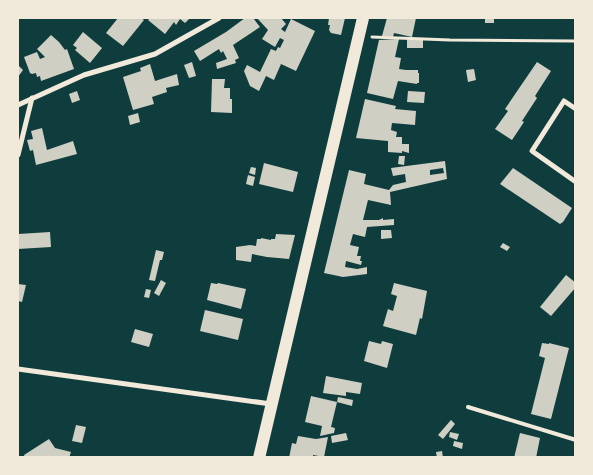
<svg xmlns="http://www.w3.org/2000/svg" width="593" height="475" font-family="'Open Sans',sans-serif">
<style>
.building{fill:#cfcfc3;fill-rule:evenodd}
.lines{fill:none;stroke-linecap:round;stroke-linejoin:round}
.path{stroke:#f1e9da;stroke-width:3}
.service{stroke:#f1e9da;stroke-width:4}
.minor{stroke:#f1e9da;stroke-width:5}
.primary{stroke:#f1e9da;stroke-width:12}
</style>
<rect width="100%" height="100%" fill="#0f3d3e"/>
<g class="building">
<path d="M118 18H141L144 20 123 46 106 33Z"/>
<path d="M150 18H190L185 23 180 19 176 25 174 22 165 34 148 20Z"/>
<path d="M245 18H253L260 27 233 45 239 58 235 60 236 63 217 69 216 63 227 59 223 51 221 53 219 49 200 61 194 51 226 32Z"/>
<path d="M257 18H281L286 24 281 29 285 32 291 19 315 31 296 71 281 64 274 80 266 76 259 91 250 86 244 71 247 65 260 72 271 49 276 51 278 47 280 48 284 40 280 38 275 47 262 39 268 30Z"/>
<path d="M329 18H345L341 35 331 33 329 30 330 25H328Z"/>
<path d="M387 18H416L412 37 394 33 393 37 382 36Z"/>
<rect x="485" y="18" width="9" height="5"/>
<path d="M83 32 102 48 90 63 75 50 77 48 73 45Z"/>
<path d="M51 35 59 42 65 50 67 49 74 69 41 81 40 76 37 77 36 73 32 74 30 73 24 57 37 52 40 59 45 57 37 49Z"/>
<path d="M399 39 395 57 401 58 399 69 406 70H418V73H419V83H417V84L398 81 393 99 367 93 379 40Z"/>
<rect x="407" y="39" width="16" height="9"/>
<path d="M192 62 196 76 189 78 184 65Z"/>
<path d="M537 62 551 71 535 96 537 98 522 121 524 122 512 140 495 129 508 111 505 109Z"/>
<path d="M150 64 155 81 177 74 179 85 166 88 167 92 152 97 154 104 133 110 123 77 141 71 140 68Z"/>
<path d="M18 65 23 70 18 77Z"/>
<path d="M474 69 476 80 468 82 466 70Z"/>
<path d="M212 79H225L224 88H230V99H232V113L211 112Z"/>
<path d="M77 91 80 100 72 103 69 94Z"/>
<path d="M408 91 425 92 424 103 407 102Z"/>
<path d="M365 99 396 106 395 109 416 111 415 125 392 123 391 130 397 132 396 137H402V144H409V153L402 151V153L388 152V141L356 138Z"/>
<path d="M138 113 140 122 130 125 128 116Z"/>
<path d="M42 128 47 150 73 141 77 154 36 165 33 150 30 151 27 140 33 139 31 131Z"/>
<path d="M399 156H405L404 165 398 164Z"/>
<path d="M445 161 447 179 390 192 391 205 368 200 363 220H379L383 218V220L394 219V225L367 227 365 237 353 234 350 245 359 247 357 256H361L360 261H362L361 265 346 261 345 267 357 269 367 267V274L343 277 324 273 349 170 366 174 364 184 389 190 393 185 406 182 405 174 393 176 391 168ZM443 168 444 173 430 175V170Z"/>
<path d="M264 163 298 172 293 192 259 184Z"/>
<path d="M251 167 256 168 255 175 249 173Z"/>
<path d="M513 168 572 208 563 222 560 224 500 184Z"/>
<path d="M248 175 255 177 253 186 246 184Z"/>
<path d="M381 230H391L392 238 381 239Z"/>
<path d="M50 232 51 247 18 249V234Z"/>
<path d="M276 234 295 235 289 259 267 257 252 254 251 262 236 260V247L250 245 256 246 257 239H261V238L271 240V239H275Z"/>
<path d="M503 243 510 247 507 251 500 247Z"/>
<path d="M156 250 164 252 162 260H160L155 281 149 280Z"/>
<path d="M566 275 576 283V287L551 316 540 307Z"/>
<path d="M161 280 166 283 159 296 154 293Z"/>
<path d="M211 283 217 284 218 283 246 289 241 309 207 300Z"/>
<path d="M394 283 427 291 422 319 420 318 416 335 383 326 388 309 393 311 397 296 391 294Z"/>
<path d="M18 284 26 285 22 302 18 301Z"/>
<path d="M146 289 151 290 149 298 144 297Z"/>
<path d="M205 310 243 319 238 340 200 331Z"/>
<path d="M135 329 153 334 149 347 131 342Z"/>
<path d="M369 341 381 344 382 341 393 344 387 368 364 361Z"/>
<path d="M542 343 549 344V343L569 348 551 419 531 414 545 358 539 356Z"/>
<path d="M326 376 362 383 360 394 346 392V396L323 393Z"/>
<path d="M311 396 337 402 338 397 353 400 352 406 337 402 331 427 335 428 334 433 320 436 322 426 305 422Z"/>
<path d="M451 420 455 424 443 439 438 435Z"/>
<path d="M76 425 86 427 82 443 72 441Z"/>
<path d="M450 432 459 434 457 440 449 437Z"/>
<path d="M346 433 348 440 332 443 331 436Z"/>
<path d="M520 433 540 438 536 458H514Z"/>
<path d="M298 436 316 439 328 437 324 457 313 455V458H289L292 443 296 444Z"/>
<path d="M49 439 55 448 71 452 69 458H25L24 455Z"/>
<path d="M454 441 463 443 462 449 453 446Z"/>
<path d="M442 451 443 458H437L436 452Z"/>
</g>
<g class="lines">
<path class="path" d="M372 37 450 40 576 41"/>
<path class="service" d="M468 407 576 440"/>
<g class="minor">
<path d="M18 105 84 75 155 54 219 18"/>
<path d="M576 109 564 101 532 151 576 182"/>
<path d="M18 155 32 98"/>
<path d="M18 369 271 404"/>
</g>
<path class="primary" d="M259 458 363 18"/>
</g>
<rect width="593" height="475" fill="none" stroke="#f1e9da" stroke-width="38"/>
</svg>
